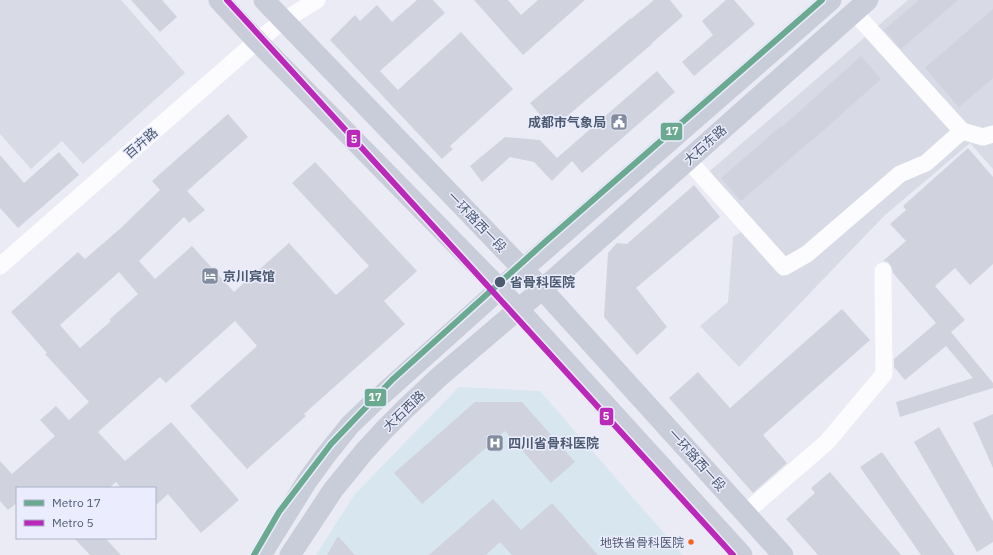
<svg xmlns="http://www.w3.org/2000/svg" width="993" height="555" font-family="'IBM Plex Sans','Noto Sans SC',sans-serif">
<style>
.industrial{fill:#d8dbe5}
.medical{fill:#d8e6ef}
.building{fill:#d0d3de;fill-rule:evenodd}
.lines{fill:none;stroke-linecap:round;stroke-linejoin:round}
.minor{stroke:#fcfcfe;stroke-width:17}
.major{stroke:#c9ccd9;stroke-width:21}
.metro-1-casing{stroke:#ebedfe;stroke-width:9}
.metro-2-casing{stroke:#ebedfe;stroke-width:9}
.metro-1{stroke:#6baa91;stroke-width:6}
.metro-2{stroke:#bb29bb;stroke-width:6}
.stop-dot{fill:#4c5a71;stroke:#ebedfe;stroke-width:1.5}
.bus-dot{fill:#f26522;stroke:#ebedfe;stroke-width:1.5}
.labels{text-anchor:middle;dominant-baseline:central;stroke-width:3;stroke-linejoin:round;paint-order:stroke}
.bus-label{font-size:12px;fill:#4c5a71;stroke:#ebedfe;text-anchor:end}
.poi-label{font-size:13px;font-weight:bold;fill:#4c5a71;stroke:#ebedfe;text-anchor:start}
.street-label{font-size:13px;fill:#4c5a71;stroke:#ebedfe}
.stop-label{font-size:13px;font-weight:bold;fill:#4c5a71;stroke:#ebedfe;text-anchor:start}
.line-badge{stroke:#ebedfe;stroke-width:1.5}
.badge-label{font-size:11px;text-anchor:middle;font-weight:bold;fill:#fff}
</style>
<rect width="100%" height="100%" fill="#eaebf5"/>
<g class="industrial">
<path d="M0 0H121L185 73 83 164 62 141 31 169 0 134Z"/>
<path d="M908 0H993V169L970 143 884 216 739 367 700 326 728 302 733 237 741 232 697 182Z"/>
</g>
<path class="medical" d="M459 387 540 391 683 555H316L355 494Z"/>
<g class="building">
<path d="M131 0H162L177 17 160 32Z"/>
<path d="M417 0H433L445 13 380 71 398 90 461 32 513 89 450 146 453 149 442 159 330 40 355 15 360 21 377 5 392 22Z"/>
<path d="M474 0H508L521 15 538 0H585L523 55Z"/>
<path d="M654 0H670L683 16 652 43V44L552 129 530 103 631 18V19Z"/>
<path d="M726 0H734L755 24 694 76 682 62 713 35 702 21Z"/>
<path d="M919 0H958L901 49 884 30Z"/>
<path d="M993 9V78L959 107 925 68Z"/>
<path d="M861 56 881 79 814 139V138L741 201 721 178 781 126 782 127Z"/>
<path d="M657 71 675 92 582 173 572 161 552 181 534 162 510 157 482 182 470 166 505 137 540 140 557 158Z"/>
<path d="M228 114 248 137 187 191 205 210 189 223 184 217 139 261 155 279 192 246 234 292 289 243 336 295 369 266 292 183 315 162 417 271 384 301 405 324 304 414 306 416 247 469 190 406 257 346 235 321 166 383 160 377 98 432 125 461 171 422 239 500 201 533 168 494 155 506V488H121L116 482 109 488H17V503L8 510 0 501V461L12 474 55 436 40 420 56 406 69 420 89 402 45 354 47 353 11 312 78 252 85 259 122 227 160 190 152 181ZM119 272 138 294 109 320 111 321 80 348 60 325Z"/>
<path d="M968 148 993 177V264L970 285 955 268 935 286 965 320 951 332 993 383V388L900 417 896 402 973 378 946 346 905 380 894 367V359L936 323 893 273 891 266 888 262 883 261 906 241 890 224 906 210 903 206Z"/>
<path d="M59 152 79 175 18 228 0 208V155L24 183Z"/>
<path d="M694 185 720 217 636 288 667 327 637 355 604 317 608 253 617 243 627 244Z"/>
<path d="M842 309 870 340 763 435 787 463 753 493 669 398 698 372 730 408Z"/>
<path d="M475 402H522L575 462 551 483 505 431 422 504 394 473Z"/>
<path d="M993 414V468L973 423Z"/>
<path d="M939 427 993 521V542L977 552 914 442Z"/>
<path d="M882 452 955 555H921L860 467Z"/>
<path d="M830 472 901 555H818L786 519 815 493 811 488Z"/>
<path d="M493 499 521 530 552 503 598 555H512L500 542 486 555H429Z"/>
<path d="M338 536 355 555H327Z"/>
<path d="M74 538H105L121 555H90Z"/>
</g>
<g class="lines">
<g class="minor">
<path d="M962 131 983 137 993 134"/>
<path d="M688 160 784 267 807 254 900 174 926 163 962 131 854 12"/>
<path d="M0 266 257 41 283 21 317 0"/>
<path d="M745 513 827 442 884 374 883 271"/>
</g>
<g class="major">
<path d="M219 0 257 41 500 289 742 555"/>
<path d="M264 0 542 289 783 555"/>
<path d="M261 555 307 481 326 455 350 425 375 401 500 289 831 0"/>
<path d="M290 555 333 490 363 453 384 430 405 409 439 377 554 279 868 0"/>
</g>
<defs>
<path id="metro-1" d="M254 555 279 512 331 444 392 380 545 242 822 0"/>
<path id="metro-2" d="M227 0 733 555"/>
</defs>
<use href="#metro-1" class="metro-1-casing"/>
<use href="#metro-2" class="metro-2-casing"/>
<use href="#metro-1" class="metro-1"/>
<use href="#metro-2" class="metro-2"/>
</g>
<defs>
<symbol id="civic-square" viewBox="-11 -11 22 22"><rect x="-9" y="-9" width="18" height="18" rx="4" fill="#838d9f" stroke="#ebedfe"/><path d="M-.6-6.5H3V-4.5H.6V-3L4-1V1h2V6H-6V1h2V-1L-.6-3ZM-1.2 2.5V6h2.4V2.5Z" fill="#fff"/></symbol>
<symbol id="hotel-square" viewBox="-11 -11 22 22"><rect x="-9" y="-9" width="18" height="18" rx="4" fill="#838d9f" stroke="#ebedfe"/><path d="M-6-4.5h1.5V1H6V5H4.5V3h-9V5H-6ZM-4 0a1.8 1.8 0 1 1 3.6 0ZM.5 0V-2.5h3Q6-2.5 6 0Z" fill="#fff"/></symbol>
<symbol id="hospital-square" viewBox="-11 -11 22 22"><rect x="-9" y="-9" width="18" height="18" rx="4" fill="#838d9f" stroke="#ebedfe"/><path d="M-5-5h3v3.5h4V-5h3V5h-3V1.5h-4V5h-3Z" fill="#fff"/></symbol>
</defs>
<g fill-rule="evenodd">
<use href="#civic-square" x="609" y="112" width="20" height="20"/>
<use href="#hotel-square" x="200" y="266" width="20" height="20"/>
<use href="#hospital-square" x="485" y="433" width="20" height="20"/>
</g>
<circle class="stop-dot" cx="500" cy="282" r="6"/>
<circle class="bus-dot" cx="691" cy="542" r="3.5"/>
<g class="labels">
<g class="bus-label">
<text x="684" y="542">地铁省骨科医院</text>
</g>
<g class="poi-label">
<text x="606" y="122" text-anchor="end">成都市气象局</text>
<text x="223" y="276">京川宾馆</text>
<text x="508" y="443">四川省骨科医院</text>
</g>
<g class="street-label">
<text transform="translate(141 143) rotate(-41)">百卉路</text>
<text transform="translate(705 145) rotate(-42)">大石东路</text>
<text transform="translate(477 222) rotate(46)">一环路西一段</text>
<text transform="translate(404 411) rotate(-44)">大石西路</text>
<text transform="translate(697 460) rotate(48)">一环路西一段</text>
</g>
<g class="stop-label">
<text x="510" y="282">省骨科医院</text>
</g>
</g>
<g class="line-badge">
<rect x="660" y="122" width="23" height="19" rx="4" fill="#6baa91"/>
<rect x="346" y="129" width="15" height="19" rx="4" fill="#bb29bb"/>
<rect x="364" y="388" width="23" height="19" rx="4" fill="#6baa91"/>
<rect x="599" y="407" width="15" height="19" rx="4" fill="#bb29bb"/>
</g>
<g class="badge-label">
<text x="672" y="135">17</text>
<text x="354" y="143">5</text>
<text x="375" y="401">17</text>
<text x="606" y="420">5</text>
</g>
<rect x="16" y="487" width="140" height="52" fill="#ebedfe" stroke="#abb2c6"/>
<rect x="24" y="500" width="20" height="6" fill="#6baa91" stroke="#abb2c6"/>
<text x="52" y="507" font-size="12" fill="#4c5a71">Metro 17</text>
<rect x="24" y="520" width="20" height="6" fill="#bb29bb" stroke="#abb2c6"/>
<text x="52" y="527" font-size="12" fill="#4c5a71">Metro 5</text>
</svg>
